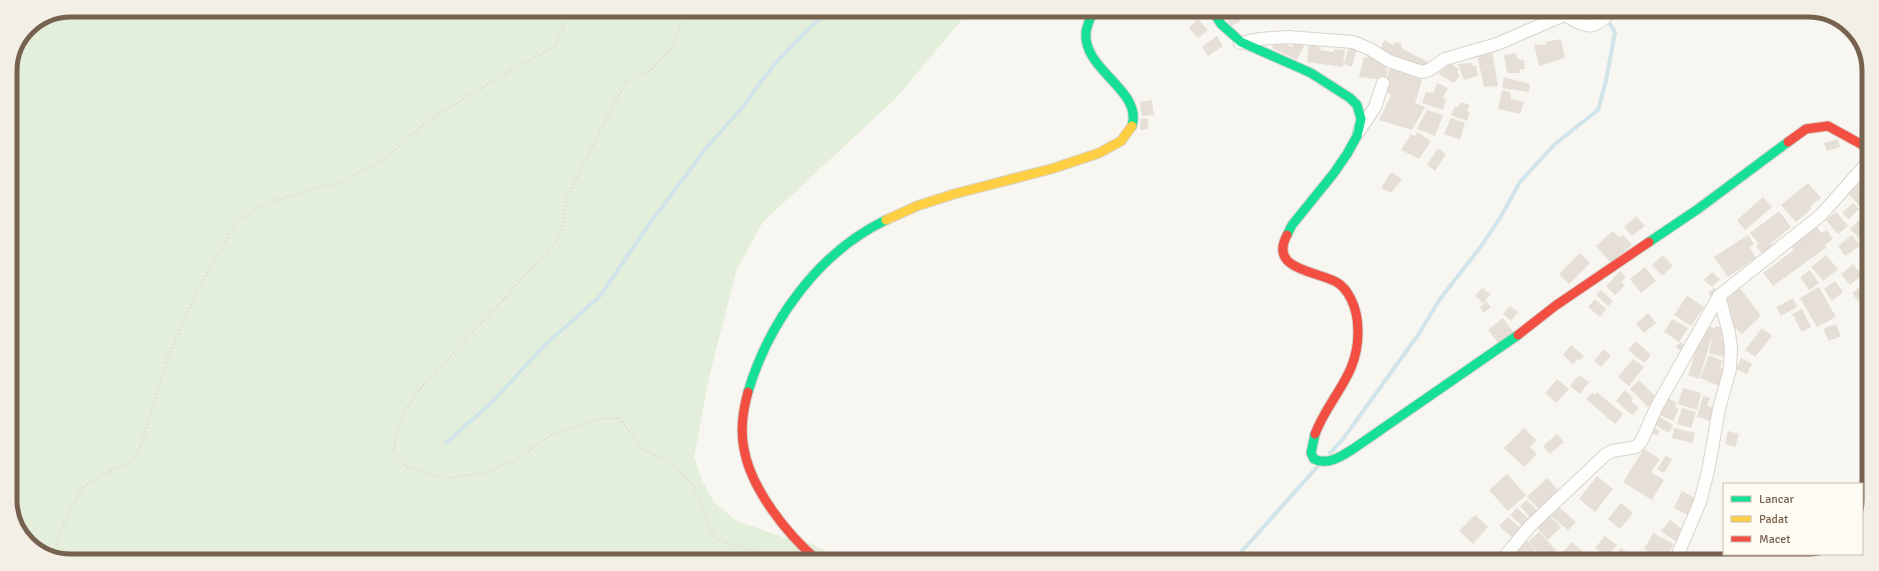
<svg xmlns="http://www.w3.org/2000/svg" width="1879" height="571" font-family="Signika,sans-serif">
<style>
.green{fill:#e4efdb}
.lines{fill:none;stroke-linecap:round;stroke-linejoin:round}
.stream{stroke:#d1e4e9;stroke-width:4}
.building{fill:#e5dfd7}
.street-casing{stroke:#d8d3cd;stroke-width:14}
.fast-casing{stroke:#d6d2ca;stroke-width:11}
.slow-casing{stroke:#d6d2ca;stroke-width:11}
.jam-casing{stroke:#d6d2ca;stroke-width:11}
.path{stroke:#dbd6d0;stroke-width:2.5;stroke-dasharray:1 3;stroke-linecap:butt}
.street{stroke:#fefefd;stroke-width:12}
.fast{stroke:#16e098;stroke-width:9}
.slow{stroke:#ffcf43;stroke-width:9}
.jam{stroke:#f24e42;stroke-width:9}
.rim{fill:none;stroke:#77624f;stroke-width:5}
</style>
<rect width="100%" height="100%" fill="#f8f6f0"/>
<path class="green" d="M71 10 967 11 965 16 896 98 763 222 737 269 710 373 694 457 702 480 714 502 735 520 785 538 810 543 831 554 838 560 55 559 23 537 10 504V70L28 28Z"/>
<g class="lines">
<g class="stream">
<path d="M446 443 491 403 544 346 600 296 645 230 707 147 741 109 772 67 808 29 829 11"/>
<path d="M1330 453 1343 439 1418 335 1440 299 1479 249 1500 218 1520 182 1555 144 1598 110 1606 81 1615 32 1606 18"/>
<path d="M1236 560 1242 551 1318 466"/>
</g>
</g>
<g class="building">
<path d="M1225 11H1236L1240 22 1230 26Z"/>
<path d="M1198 19 1208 30 1198 38 1189 28Z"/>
<path d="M1217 36 1223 46 1208 56 1202 47Z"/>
<path d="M1276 39 1292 47 1294 41 1304 46 1297 60 1272 48Z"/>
<path d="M1561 39 1565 58 1539 66 1534 44 1546 45V42Z"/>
<path d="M1384 40 1393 45 1396 42 1402 44 1401 48 1428 62 1423 71 1379 52Z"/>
<path d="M1309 45 1321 47 1320 50 1334 52V49L1345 50 1343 67 1307 62Z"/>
<path d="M1349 46 1357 49 1352 67 1344 64Z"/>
<path d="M1492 51 1498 86 1484 87 1477 54Z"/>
<path d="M1516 53 1517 59 1524 60 1525 69H1520V73H1507L1504 55Z"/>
<path d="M1369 54 1387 65 1385 68 1388 70 1385 80 1359 77 1364 57 1367 58Z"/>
<path d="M1450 63 1459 69 1457 72 1460 75 1454 83 1438 74Z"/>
<path d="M1472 63 1473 66H1476L1478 76 1464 80 1458 64Z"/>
<path d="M1390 67 1422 80 1415 103 1425 107 1412 130 1379 120 1391 95 1384 90Z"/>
<path d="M1504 77 1530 84 1529 92 1502 88Z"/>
<path d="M1437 83 1448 88 1443 98 1446 100 1443 110 1422 103 1426 92 1433 93Z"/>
<path d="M1502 90 1510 92 1511 99 1524 102 1520 114 1498 109Z"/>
<path d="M1152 100 1154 115 1142 116 1140 102Z"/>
<path d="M1461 102 1470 105 1467 111 1470 112 1467 121 1451 115 1455 106 1458 107Z"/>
<path d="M1427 110 1443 115 1435 136 1417 129Z"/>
<path d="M1148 118V129L1140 130V119Z"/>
<path d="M1451 118 1465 123 1460 140 1444 134Z"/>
<path d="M1417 132 1431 141 1419 159 1401 150 1411 134 1415 136Z"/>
<path d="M1838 139 1840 147 1827 151 1824 143Z"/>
<path d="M1438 148 1446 154 1435 171 1427 165Z"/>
<path d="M1391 172 1402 179 1391 193 1381 188Z"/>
<path d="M1868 172V188L1860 178Z"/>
<path d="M1856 182 1868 194V211L1866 213 1846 191Z"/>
<path d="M1808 183 1821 198 1810 206 1812 208 1796 222 1781 205Z"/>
<path d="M1763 197 1772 207 1745 230 1737 220Z"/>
<path d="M1853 203 1859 209 1849 219 1842 213Z"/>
<path d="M1779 211 1791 227 1770 244 1773 247 1763 255 1756 246 1759 244 1750 233Z"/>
<path d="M1836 212 1848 226 1838 234 1826 220Z"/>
<path d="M1636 216 1645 226 1632 236 1624 227Z"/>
<path d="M1864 216 1868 220V229L1859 238 1850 229Z"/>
<path d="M1817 227 1821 233 1827 230 1833 239 1825 245 1827 247 1773 286 1763 273 1794 250 1791 245Z"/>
<path d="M1613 231 1619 238 1623 235 1632 245 1611 263 1596 246Z"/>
<path d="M1748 235 1754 244 1749 247 1756 258 1728 277 1714 257Z"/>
<path d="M1852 235 1860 246 1845 256 1838 246Z"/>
<path d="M1580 253 1590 263 1569 284 1559 274Z"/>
<path d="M1663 255 1673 266 1662 276 1652 265Z"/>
<path d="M1826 255 1838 269 1823 281 1811 267Z"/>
<path d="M1853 264 1862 275 1850 285 1841 274Z"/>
<path d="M1645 267 1656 281 1641 293 1630 279Z"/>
<path d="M1810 270 1819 283 1809 290 1800 277Z"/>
<path d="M1620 271 1626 277 1621 282 1625 285 1615 295 1606 286Z"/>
<path d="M1712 272 1720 279 1712 287 1704 280Z"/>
<path d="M1835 281 1843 292 1832 301 1824 289Z"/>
<path d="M1865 283 1868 286V293L1858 301 1852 293Z"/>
<path d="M1739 287 1761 316 1742 334 1733 326 1727 314 1725 302Z"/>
<path d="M1819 287 1836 317 1817 327 1800 298Z"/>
<path d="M1482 288 1491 294 1483 303 1475 296Z"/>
<path d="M1714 288 1719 293 1713 298 1708 293Z"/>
<path d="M1601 290 1613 301 1608 306 1596 295Z"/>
<path d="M1687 296 1704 307 1691 326 1674 315Z"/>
<path d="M1793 298 1797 307 1781 316 1776 307Z"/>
<path d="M1595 299 1606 309 1600 317 1588 307Z"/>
<path d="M1486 301 1491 307 1484 313 1480 307Z"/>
<path d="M1510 306 1518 312 1511 321 1503 314Z"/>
<path d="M1802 309 1811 327 1802 332 1792 314Z"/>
<path d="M1648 313 1656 323 1644 333 1636 324Z"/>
<path d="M1503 318 1515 334 1500 345 1488 330Z"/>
<path d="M1672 319 1688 328 1679 342 1664 332Z"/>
<path d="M1836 324 1841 336 1829 341 1823 329Z"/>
<path d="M1704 325 1715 328 1716 326 1724 328 1721 338 1727 339V358L1709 353 1714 330 1699 379 1688 375Z"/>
<path d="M1762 328 1772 336 1755 357 1745 350Z"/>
<path d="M1636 341 1651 355 1644 363 1628 350Z"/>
<path d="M1681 342 1686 348 1681 352 1676 346Z"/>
<path d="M1571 345 1584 356 1580 361 1578 359 1573 364 1563 355Z"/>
<path d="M1604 349 1611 356 1601 367 1594 361Z"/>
<path d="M1709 355 1723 361 1720 367 1728 370 1721 387 1700 378Z"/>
<path d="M1741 358 1752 364 1747 374 1736 369Z"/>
<path d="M1633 359 1644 367 1629 386 1618 377Z"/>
<path d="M1579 375 1589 382 1580 394 1570 386Z"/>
<path d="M1557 379 1569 389 1556 403 1545 393Z"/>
<path d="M1639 380 1657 398 1648 407 1630 389Z"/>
<path d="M1683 388 1701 393 1697 410 1678 404Z"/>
<path d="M1625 390 1633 398 1631 401 1639 408 1632 415 1616 401Z"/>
<path d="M1597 392 1623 414 1615 424 1586 399 1592 393 1595 395Z"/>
<path d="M1703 396 1710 398 1707 406 1714 408 1710 421 1697 417Z"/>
<path d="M1668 398 1677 403 1675 407 1679 409 1673 421 1660 415Z"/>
<path d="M1682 408 1696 412 1691 428 1677 424Z"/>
<path d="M1658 416 1673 425 1669 433 1654 424Z"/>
<path d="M1652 427 1660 431 1657 436 1649 432Z"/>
<path d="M1524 428 1536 440 1530 447 1537 454 1524 467 1504 448Z"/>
<path d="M1674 428 1695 433 1692 443 1672 438Z"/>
<path d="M1728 431 1739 434 1735 447 1725 444Z"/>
<path d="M1557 434 1564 442 1550 454 1543 446Z"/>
<path d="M1644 449 1660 459 1651 472 1664 480 1652 500 1623 482Z"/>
<path d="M1666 455 1672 459 1664 473 1657 469Z"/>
<path d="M1507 474 1526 495 1508 511 1489 490Z"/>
<path d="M1597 476 1613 489 1595 512 1579 499Z"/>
<path d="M1547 478 1562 494 1542 512 1527 497Z"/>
<path d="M1682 491 1699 500 1690 516 1674 508Z"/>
<path d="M1527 500 1539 513 1531 519 1520 506Z"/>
<path d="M1621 503 1633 513 1620 529 1608 519Z"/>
<path d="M1559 507 1576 522 1568 530 1551 516Z"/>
<path d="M1517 508 1530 520 1523 527 1510 515Z"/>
<path d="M1475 515 1488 527 1473 544 1459 531Z"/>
<path d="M1550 516 1561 527 1548 540 1537 528Z"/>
<path d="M1508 517 1522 529 1513 538 1499 526Z"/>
<path d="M1670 520 1686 532 1678 543 1661 531Z"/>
<path d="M1539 532 1556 550 1545 560 1528 542Z"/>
<path d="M1653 533 1674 544 1664 561 1644 549Z"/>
<path d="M1605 536 1617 545 1607 557 1595 548Z"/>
<path d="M1527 541 1538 554 1530 561H1511L1509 558Z"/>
<path d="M1572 542 1583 552 1575 561H1573L1563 552Z"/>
<path d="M1621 548 1631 555 1627 561H1612Z"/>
<path d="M1561 555 1569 561H1556Z"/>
</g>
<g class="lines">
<defs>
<g id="street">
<path d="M1240 43 1259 39 1288 37 1353 42 1370 49 1389 61 1422 72 1429 70 1445 59 1497 44 1564 15C1586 26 1592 33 1610 12"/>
<path d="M1359 131 1375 107 1383 83"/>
<path d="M1501 561 1530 526 1605 455 1612 451 1636 447 1641 442 1657 406 1719 296"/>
<path d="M1675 561 1700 502 1708 471 1719 409 1730 369 1731 348 1729 333 1719 296 1821 215 1868 162"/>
</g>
<g id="fast">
<path d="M1093 11C1091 17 1087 25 1086 32 1082 70 1143 90 1132 126"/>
<path d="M1213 11 1221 24 1241 42 1311 73 1350 98 1357 105 1361 119 1357 136 1347 154 1334 173 1292 225 1287 235"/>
<path d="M1649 242 1698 209 1788 142"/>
<path d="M748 392C769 321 819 252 886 220"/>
<path d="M1315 434 1311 453 1314 459C1327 466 1342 456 1353 449L1518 335"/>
</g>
<path id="slow" d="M886 220 917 206 954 194 1051 169 1099 153 1121 141 1132 126"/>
<g id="jam">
<path d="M1788 142 1806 129 1828 126 1868 148"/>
<path d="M1287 235C1268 271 1319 271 1338 283 1344 287 1348 293 1351 299 1356 309 1358 321 1358 332 1358 377 1330 395 1315 434"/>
<path d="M1518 335 1555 306 1649 242"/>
<path d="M748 392C743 410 740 430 744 449 751 489 787 534 817 560"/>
</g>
</defs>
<use href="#street" class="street-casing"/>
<use href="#fast" class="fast-casing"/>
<use href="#slow" class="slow-casing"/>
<use href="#jam" class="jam-casing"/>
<g class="path">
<path d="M686 11 672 48 650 71 627 81 612 107 567 198 562 229 554 245 424 384C405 408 398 421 393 452L407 467 447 478 482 473 514 461 552 434 594 419 620 418 641 448 670 462 692 484 715 539 786 560"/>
<path d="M48 554 55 546 67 516 82 488 101 476 137 458 169 354 199 287 238 220 272 201 344 181 390 155 428 120 512 70 554 47 570 11"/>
</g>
<use href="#street" class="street"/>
<use href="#fast" class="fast"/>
<use href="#slow" class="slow"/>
<use href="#jam" class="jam"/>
</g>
<path d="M0 0H1879V571H0ZM71 17H1808A54 54 0 0 1 1862 71V500A54 54 0 0 1 1808 554H71A54 54 0 0 1 17 500V71A54 54 0 0 1 71 17Z" fill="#f3efe6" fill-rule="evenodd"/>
<path class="rim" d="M71 17H1808A54 54 0 0 1 1862 71V500A54 54 0 0 1 1808 554H71A54 54 0 0 1 17 500V71A54 54 0 0 1 71 17Z"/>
<rect x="1723" y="483" width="140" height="72" fill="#fefbf3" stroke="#c8beb1"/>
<rect x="1731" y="496" width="20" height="6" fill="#16e098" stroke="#c8beb1"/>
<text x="1759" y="503" font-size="12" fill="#77624f">Lancar</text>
<rect x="1731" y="516" width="20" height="6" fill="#ffcf43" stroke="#c8beb1"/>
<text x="1759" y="523" font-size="12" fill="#77624f">Padat</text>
<rect x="1731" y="536" width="20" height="6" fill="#f24e42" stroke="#c8beb1"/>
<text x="1759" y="543" font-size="12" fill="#77624f">Macet</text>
</svg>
